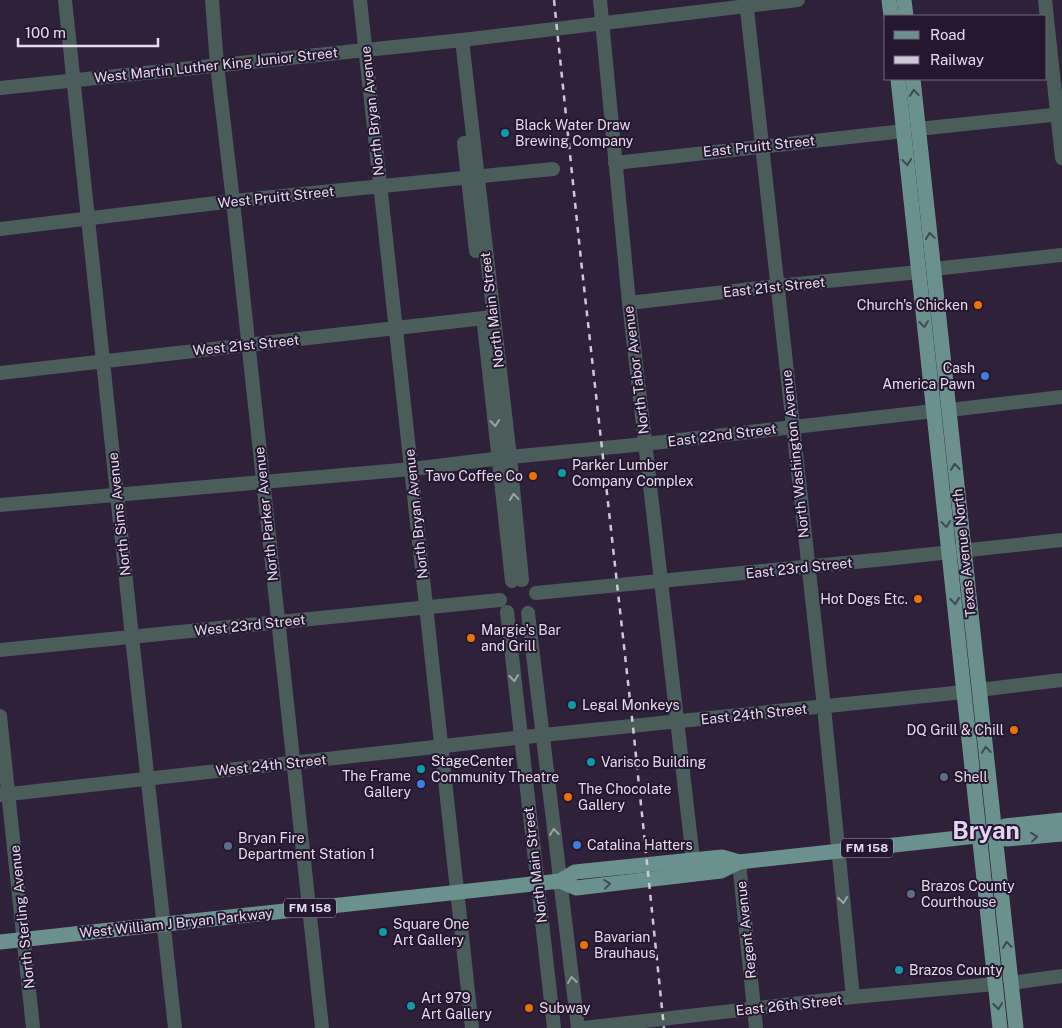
<svg xmlns="http://www.w3.org/2000/svg" width="1062" height="1028" font-family="'Public Sans',sans-serif">
<style>
.lines{fill:none;stroke-linecap:round;stroke-linejoin:round}
.minor{stroke:#4b5d5b;stroke-width:14}
.major{stroke:#6b918e;stroke-width:15}
.rail{stroke:#d0c7d9;stroke-width:2.5;stroke-dasharray:6 6;stroke-linecap:butt}
.oneway{stroke:#414856}
.oneway2{stroke:#9fa2ab}
.culture-dot{fill:#0f9aa8;stroke:#251730;stroke-width:2}
.food-dot{fill:#e8710a;stroke:#251730;stroke-width:2}
.shop-dot{fill:#3f7fe0;stroke:#251730;stroke-width:2}
.service-dot{fill:#5c6f8a;stroke:#251730;stroke-width:2}
.labels{text-anchor:middle;dominant-baseline:central;stroke-width:4;stroke-linejoin:round;paint-order:stroke}
.shield{fill:#251730;stroke:#aba0b4;stroke-width:1}
.shield-label{font-size:12px;font-weight:bold;fill:#e4dbec}
.street-label{font-size:14px;fill:#e4dbec;stroke:#251730}
.poi-label{font-size:14px;fill:#e4dbec;stroke:#251730;text-anchor:start}
.town-label{font-size:24px;font-weight:bold;fill:#e5d3f5;stroke:#251730}
</style>
<rect width="100%" height="100%" fill="#2f213a"/>
<g class="lines">
<g class="minor">
<path d="M65 0 132 637 175 1028"/>
<path d="M212 0 217 65 233 201 322 1028"/>
<path d="M360 0 472 1028"/>
<path d="M600 0 629 303 693 859"/>
<path d="M746 0 824 707 853 997"/>
<path d="M1045 0 1062 158"/>
<path d="M462 40 510 457 522 580"/>
<path d="M0 88 462 40 798 0"/>
<path d="M918 129 1062 114"/>
<path d="M464 143 476 251"/>
<path d="M615 163 904 131"/>
<path d="M0 229 233 201 553 169"/>
<path d="M934 269 1062 255"/>
<path d="M629 303 777 286 919 272"/>
<path d="M484 325 512 581"/>
<path d="M0 373 493 317"/>
<path d="M949 410 1062 397"/>
<path d="M0 505 412 469 510 457 645 444 934 411"/>
<path d="M536 593 886 559 1062 540"/>
<path d="M507 612 554 1028"/>
<path d="M528 613 578 1028"/>
<path d="M0 650 500 600"/>
<path d="M979 690 1062 680"/>
<path d="M0 716 33 1028"/>
<path d="M0 795 543 735 964 692"/>
<path d="M739 862 756 1028"/>
<path d="M1011 983 1062 976"/>
<path d="M584 1028 853 997 995 984"/>
</g>
<g class="major">
<path d="M889 0 891 16"/>
<path d="M904 0 906 16"/>
<path d="M898 79 1000 1028"/>
<path d="M913 79 1016 1028"/>
<path d="M995 834 1007 839 1062 834"/>
<path d="M560 881 576 888 721 871 739 862 995 834 1005 826 1062 820"/>
<path d="M0 942 560 881 575 872 722 857 739 862"/>
</g>
<path class="rail" d="M554 0 581 260 633 727 664 1028"/>
</g>
<defs><path id="oneway-chevron" d="M-2-3.5L2.5 0L-2 3.5" fill="none" stroke-width="1.6" stroke-linecap="round" stroke-linejoin="round" transform="scale(1.25)"/></defs>
<g class="oneway">
<use href="#oneway-chevron" transform="translate(914 93) rotate(-96)"/>
<use href="#oneway-chevron" transform="translate(907 162) rotate(84)"/>
<use href="#oneway-chevron" transform="translate(930 236) rotate(-96)"/>
<use href="#oneway-chevron" transform="translate(924 324) rotate(84)"/>
<use href="#oneway-chevron" transform="translate(955 467) rotate(-96)"/>
<use href="#oneway-chevron" transform="translate(946 524) rotate(84)"/>
<use href="#oneway-chevron" transform="translate(955 601) rotate(83)"/>
<use href="#oneway-chevron" transform="translate(986 750) rotate(-96)"/>
<use href="#oneway-chevron" transform="translate(1034 837) rotate(-6)"/>
<use href="#oneway-chevron" transform="translate(607 884) rotate(-7)"/>
<use href="#oneway-chevron" transform="translate(1007 945) rotate(-96)"/>
<use href="#oneway-chevron" transform="translate(998 1006) rotate(84)"/>
</g>
<g class="oneway2">
<use href="#oneway-chevron" transform="translate(495 423) rotate(84)"/>
<use href="#oneway-chevron" transform="translate(514 497) rotate(-95)"/>
<use href="#oneway-chevron" transform="translate(514 678) rotate(84)"/>
<use href="#oneway-chevron" transform="translate(554 832) rotate(-97)"/>
<use href="#oneway-chevron" transform="translate(843 900) rotate(84)"/>
<use href="#oneway-chevron" transform="translate(572 980) rotate(-97)"/>
</g>
<g class="culture-dot">
<circle cx="505" cy="133" r="5"/>
<circle cx="562" cy="473" r="5"/>
<circle cx="572" cy="705" r="5"/>
<circle cx="591" cy="762" r="5"/>
<circle cx="421" cy="769" r="5"/>
<circle cx="383" cy="932" r="5"/>
<circle cx="899" cy="970" r="5"/>
<circle cx="411" cy="1006" r="5"/>
</g>
<g class="food-dot">
<circle cx="978" cy="305" r="5"/>
<circle cx="533" cy="476" r="5"/>
<circle cx="918" cy="599" r="5"/>
<circle cx="471" cy="638" r="5"/>
<circle cx="1014" cy="730" r="5"/>
<circle cx="568" cy="797" r="5"/>
<circle cx="584" cy="945" r="5"/>
<circle cx="529" cy="1008" r="5"/>
</g>
<g class="shop-dot">
<circle cx="985" cy="376" r="5"/>
<circle cx="421" cy="784" r="5"/>
<circle cx="577" cy="845" r="5"/>
</g>
<g class="service-dot">
<circle cx="944" cy="777" r="5"/>
<circle cx="228" cy="846" r="5"/>
<circle cx="911" cy="894" r="5"/>
</g>
<g class="labels">
<g class="shield">
<rect x="841" y="838.5" width="52" height="19" rx="4"/>
<rect x="284" y="898.5" width="52" height="19" rx="4"/>
</g>
<g class="shield-label">
<text x="867" y="848">FM 158</text>
<text x="310" y="908">FM 158</text>
</g>
<g class="street-label">
<text transform="translate(216 65) rotate(-6)">West Martin Luther King Junior Street</text>
<text transform="translate(372 111) rotate(-96)">North Bryan Avenue</text>
<text transform="translate(759 146) rotate(-6)">East Pruitt Street</text>
<text transform="translate(276 197) rotate(-6)">West Pruitt Street</text>
<text transform="translate(774 287) rotate(-6)">East 21st Street</text>
<text transform="translate(492 310) rotate(-97)">North Main Street</text>
<text transform="translate(246 345) rotate(-6)">West 21st Street</text>
<text transform="translate(636 370) rotate(-97)">North Tabor Avenue</text>
<text transform="translate(722 435) rotate(-7)">East 22nd Street</text>
<text transform="translate(795 454) rotate(-96)">North Washington Avenue</text>
<text transform="translate(119 514) rotate(-96)">North Sims Avenue</text>
<text transform="translate(266 514) rotate(-96)">North Parker Avenue</text>
<text transform="translate(416 514) rotate(-96)">North Bryan Avenue</text>
<text transform="translate(964 553) rotate(-96)">Texas Avenue North</text>
<text transform="translate(799 568) rotate(-6)">East 23rd Street</text>
<text transform="translate(250 625) rotate(-6)">West 23rd Street</text>
<text transform="translate(754 714) rotate(-6)">East 24th Street</text>
<text transform="translate(271 765) rotate(-6)">West 24th Street</text>
<text transform="translate(535 865) rotate(-97)">North Main Street</text>
<text transform="translate(22 917) rotate(-96)">North Sterling Avenue</text>
<text transform="translate(176 923) rotate(-6)">West William J Bryan Parkway</text>
<text transform="translate(746 930) rotate(-96)">Regent Avenue</text>
<text transform="translate(789 1005) rotate(-6)">East 26th Street</text>
</g>
<g class="poi-label">
<text x="515" y="125">Black Water Draw<tspan x="515" dy="16">Brewing Company</tspan></text>
<text x="968" y="305" text-anchor="end">Church's Chicken</text>
<text x="975" y="368" text-anchor="end">Cash<tspan x="975" dy="16">America Pawn</tspan></text>
<text x="572" y="465">Parker Lumber<tspan x="572" dy="16">Company Complex</tspan></text>
<text x="523" y="476" text-anchor="end">Tavo Coffee Co</text>
<text x="908" y="599" text-anchor="end">Hot Dogs Etc.</text>
<text x="481" y="630">Margie's Bar<tspan x="481" dy="16">and Grill</tspan></text>
<text x="582" y="705">Legal Monkeys</text>
<text x="1004" y="730" text-anchor="end">DQ Grill &amp; Chill</text>
<text x="431" y="761">StageCenter<tspan x="431" dy="16">Community Theatre</tspan></text>
<text x="601" y="762">Varisco Building</text>
<text x="411" y="776" text-anchor="end">The Frame<tspan x="411" dy="16">Gallery</tspan></text>
<text x="954" y="777">Shell</text>
<text x="578" y="789">The Chocolate<tspan x="578" dy="16">Gallery</tspan></text>
<text x="238" y="838">Bryan Fire<tspan x="238" dy="16">Department Station 1</tspan></text>
<text x="587" y="845">Catalina Hatters</text>
<text x="921" y="886">Brazos County<tspan x="921" dy="16">Courthouse</tspan></text>
<text x="393" y="924">Square One<tspan x="393" dy="16">Art Gallery</tspan></text>
<text x="594" y="937">Bavarian<tspan x="594" dy="16">Brauhaus</tspan></text>
<text x="909" y="970">Brazos County</text>
<text x="421" y="998">Art 979<tspan x="421" dy="16">Art Gallery</tspan></text>
<text x="539" y="1008">Subway</text>
</g>
<g class="town-label">
<text x="986" y="830">Bryan</text>
</g>
</g>
<rect x="884" y="15" width="162" height="65" fill="#251730" stroke="#71657b"/>
<rect x="894" y="31" width="25" height="8" fill="#6b918e" stroke="#71657b"/>
<text x="930" y="40" font-size="15" fill="#e4dbec">Road</text>
<rect x="894" y="56" width="25" height="8" fill="#d0c7d9" stroke="#71657b"/>
<text x="930" y="65" font-size="15" fill="#e4dbec">Railway</text>
<path d="M18 38v8h140v-8" fill="none" stroke="#e4dbec" stroke-width="2.5"/>
<text x="25" y="38" font-size="15" fill="#e4dbec" stroke="#251730" stroke-width="4" paint-order="stroke">100 m</text>
</svg>
